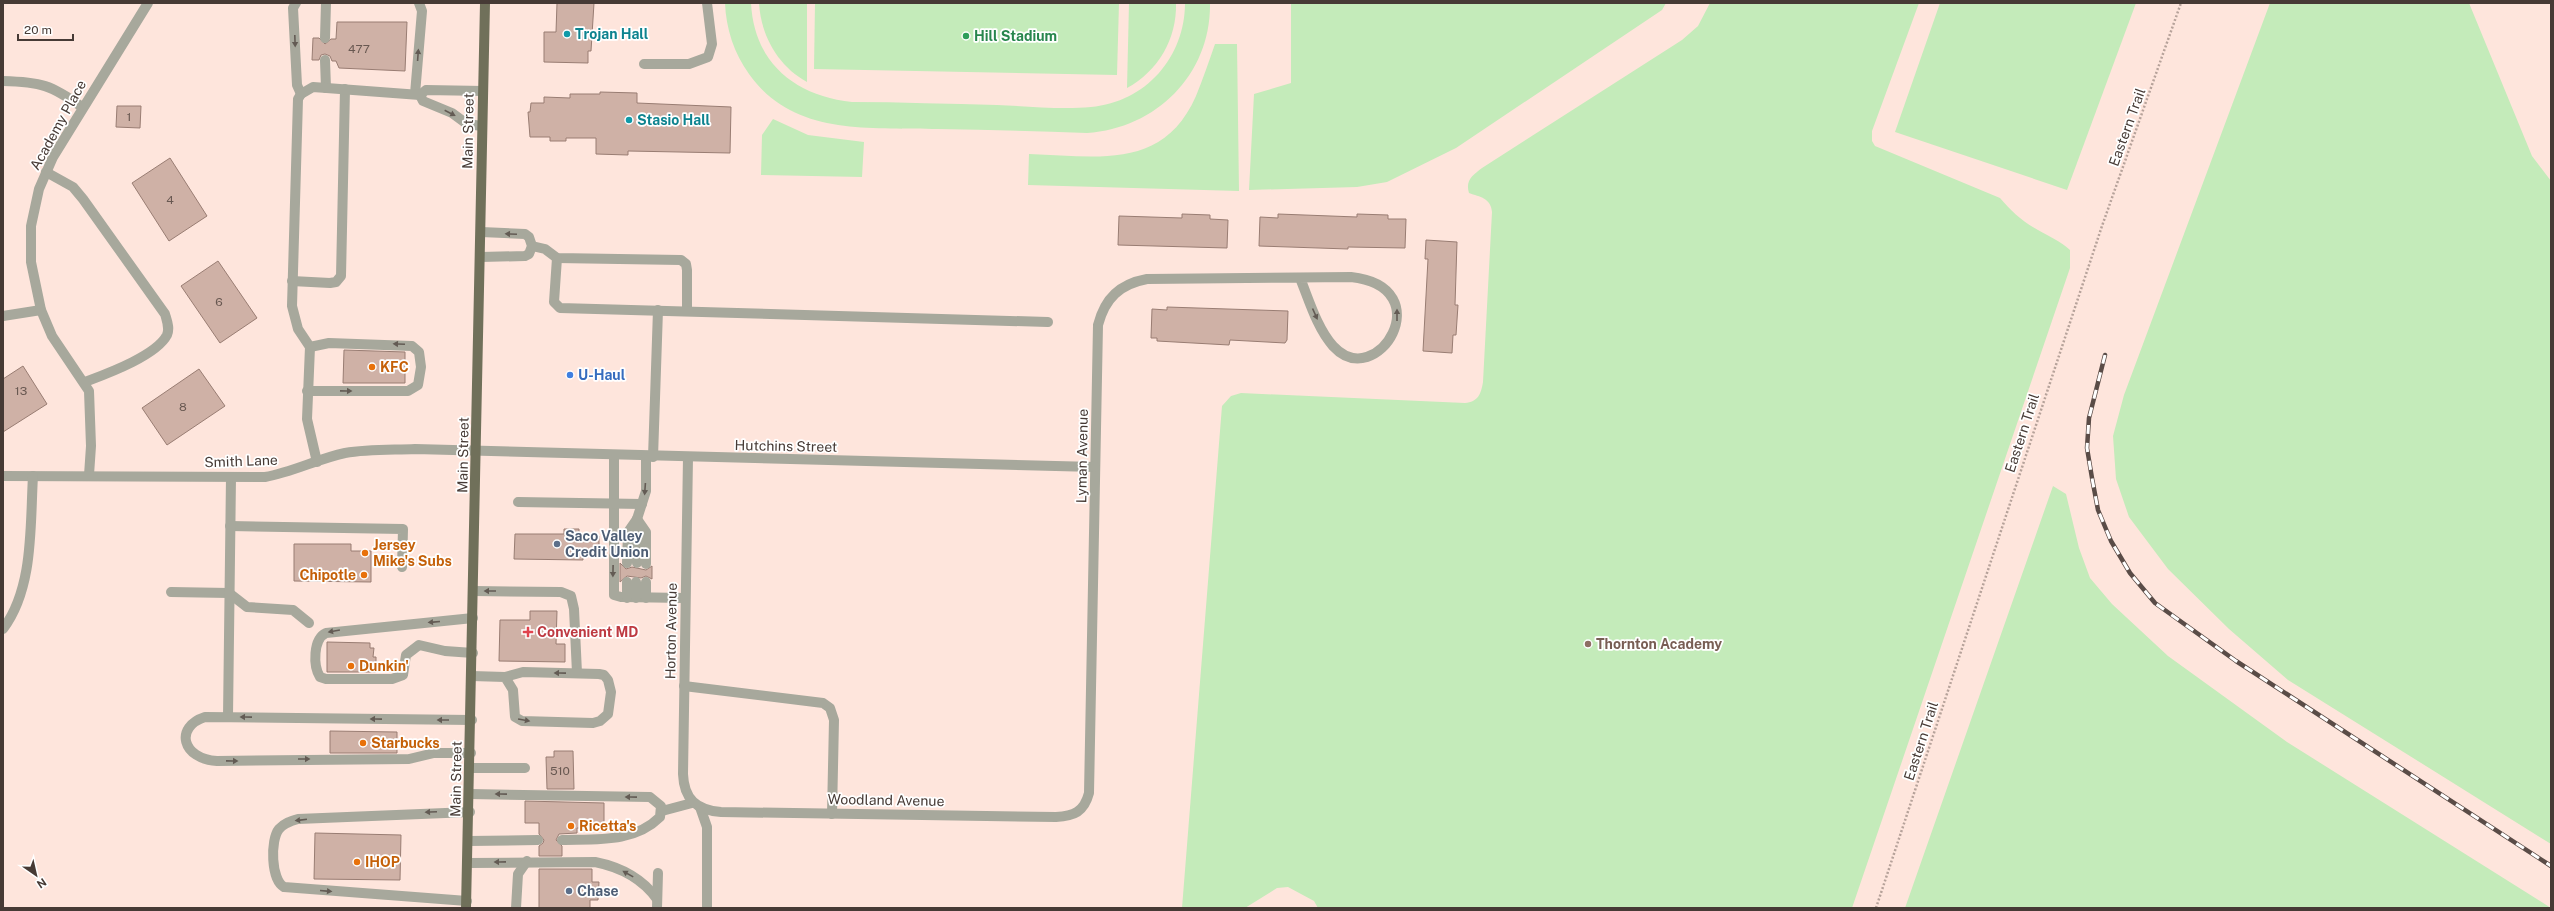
<svg xmlns="http://www.w3.org/2000/svg" width="2554" height="911" font-family="'Public Sans',sans-serif">
<style>
.green{fill:#c4ebba}
.building{fill:#cfb1a6;stroke:#997d73}
.lines{fill:none;stroke-linecap:round;stroke-linejoin:round}
.path{stroke:#b6a29a;stroke-width:2.5;stroke-dasharray:2 2;stroke-linecap:butt}
.lane{stroke:#a7a89c;stroke-width:10}
.street{stroke:#a7a89c;stroke-width:10}
.primary{stroke:#70705a;stroke-width:10}
.rail-casing{stroke:#5a4c47;stroke-width:4.5}
.rail{stroke:#fff;stroke-width:3;stroke-dasharray:9;stroke-linecap:butt}
.oneway{fill:#635b54}
.culture-dot{fill:#0f9aa8;stroke:#fff;stroke-width:1.5}
.leisure-dot{fill:#2e9e5b;stroke:#fff;stroke-width:1.5}
.food-dot{fill:#e8710a;stroke:#fff;stroke-width:1.5}
.shop-dot{fill:#3f7fe0;stroke:#fff;stroke-width:1.5}
.service-dot{fill:#5c6f8a;stroke:#fff;stroke-width:1.5}
.health-dot{fill:#e0444e;stroke:#fff;stroke-width:1.5}
.education-dot{fill:#8d6e63;stroke:#fff;stroke-width:1.5}
.labels{text-anchor:middle;dominant-baseline:central;stroke-width:3.5;stroke-linejoin:round;paint-order:stroke}
.number-label{font-size:12px;fill:#685851}
.culture-label{font-size:14px;font-weight:bold;fill:#0d838f;stroke:#fff;text-anchor:start}
.leisure-label{font-size:14px;font-weight:bold;fill:#27864d;stroke:#fff;text-anchor:start}
.street-label{font-size:14px;fill:#463a35;stroke:#fff}
.food-label{font-size:14px;font-weight:bold;fill:#c56008;stroke:#fff;text-anchor:start}
.shop-label{font-size:14px;font-weight:bold;fill:#366cbe;stroke:#fff;text-anchor:start}
.service-label{font-size:14px;font-weight:bold;fill:#4e5e75;stroke:#fff;text-anchor:start}
.health-label{font-size:14px;font-weight:bold;fill:#be3a42;stroke:#fff;text-anchor:start}
.education-label{font-size:14px;font-weight:bold;fill:#785e54;stroke:#fff;text-anchor:start}
</style>
<rect width="100%" height="100%" fill="#fee5dc"/>
<g class="green">
<path d="M725 3H751C754 63 795 96 852 102 901 102 949 104 997 105 1028 106 1061 110 1091 107 1146 102 1185 57 1185 3H1210C1211 74 1157 128 1087 133 1037 131 988 130 938 129 870 127 794 137 749 74 734 53 726 29 725 3Z"/>
<path d="M759 3H807V82C778 66 761 36 759 3Z"/>
<path d="M815 3H1119L1117 75 814 69Z"/>
<path d="M1129 3H1176C1177 39 1158 71 1127 88Z"/>
<path d="M1291 3H1666L1662 10 1456 148 1387 182 1357 187 1249 190 1254 94 1291 83Z"/>
<path d="M1710 3H1919L1872 131V141L1875 146 2000 198C2011 211 2023 222 2038 230 2050 237 2060 241 2070 250V268L1852 908H1318L1314 901 1288 887 1277 888 1245 908H1182L1222 406 1231 396 1241 393 1465 403C1478 402 1481 394 1483 382L1492 212C1491 198 1480 197 1469 193 1465 180 1473 175 1482 168L1682 40 1698 26Z"/>
<path d="M1940 3H2136L2067 190 1895 132Z"/>
<path d="M2270 3H2469L2532 156 2551 181V844L2288 680 2229 629 2168 569 2129 517 2116 479 2113 436 2124 395Z"/>
<path d="M1215 44H1237L1239 191 1028 185 1029 154C1097 156 1163 171 1196 96 1203 79 1209 61 1215 44Z"/>
<path d="M773 119 808 135 864 142 862 177 761 175 762 135Z"/>
<path d="M2053 486 2066 494 2079 548 2090 578 2112 604 2168 656 2287 742 2551 908H1905Z"/>
</g>
<g class="building">
<path d="M557 3H594L591 51H588V63L544 62V32H556Z"/>
<path d="M337 22H407L405 71 339 68 336 61H332L330 56 325 54 321 55 319 60H312L313 38H319L325 44 331 39H336Z"/>
<path d="M600 92 637 93V103L731 107 730 153 628 151V155L596 154V138H566V141H550V137H530L528 112H530L531 103H544V97L570 98V94H600Z"/>
<path d="M117 106H141L140 128 116 127Z"/>
<path d="M170 158 207 216 169 241 132 183Z"/>
<path d="M1182 214 1210 215V219L1228 220 1227 248 1118 245 1119 216 1182 218Z"/>
<path d="M1278 214 1357 217V214L1388 215V219H1406L1405 248 1348 247V249L1259 246 1260 217 1278 218Z"/>
<path d="M1426 240 1457 242 1455 305H1458L1456 335H1453L1452 353 1423 351 1428 259H1425Z"/>
<path d="M218 261 257 318 220 343 181 286Z"/>
<path d="M1167 307 1288 311 1287 340 1285 343 1230 340 1229 345 1157 341V338H1151L1152 309 1167 310Z"/>
<path d="M344 350 405 352V383H343Z"/>
<path d="M23 366 47 404 3 432V379Z"/>
<path d="M199 369 225 406 167 445 142 408Z"/>
<path d="M564 529H579V534L583 536H599V553H583V560L514 559 515 534H564Z"/>
<path d="M294 544H351V551H371V582L294 581Z"/>
<path d="M620 563 626 569 632 567 646 570 652 566V579L646 576 641 578 627 576 620 582Z"/>
<path d="M530 611H557L556 644H565V662L499 661 500 620H530Z"/>
<path d="M327 642 370 643V648H374L373 657H376V672H327Z"/>
<path d="M330 731 397 732V753H330Z"/>
<path d="M554 751H573L574 789H547L546 757H554Z"/>
<path d="M525 801 604 803V829L577 828V833L559 834 556 840 562 846V856H539V846L543 843 544 840 539 834V823H525Z"/>
<path d="M315 833 401 835 400 880 314 879Z"/>
<path d="M539 869H592V882H599L598 900H590V908H539Z"/>
</g>
<g class="lines">
<path class="path" d="M1876 908 2102 226 2181 3"/>
<g class="lane">
<path d="M296 3 293 8 297 85 301 94"/>
<path d="M325 38 326 3"/>
<path d="M325 60 326 88"/>
<path d="M644 64H689L708 57 712 44 707 3"/>
<path d="M3 81C41 82 51 85 82 107"/>
<path d="M415 94 422 11 419 3"/>
<path d="M420 95 423 101 452 113 467 124 482 126"/>
<path d="M46 172 73 187 83 199 165 314C167 321 170 328 167 335 156 356 106 374 85 382"/>
<path d="M481 232 525 234 529 237 532 246 529 254 525 256 481 257"/>
<path d="M532 246 545 249 557 258 681 260 686 264 687 270V311"/>
<path d="M557 258 554 302 560 308 1048 322"/>
<path d="M292 281 330 283 336 282 341 276 345 89"/>
<path d="M3 316 41 310"/>
<path d="M307 391H408L418 385 421 367 419 352 412 346 329 343 310 347"/>
<path d="M614 455V595L621 597 685 598"/>
<path d="M653 457 658 310"/>
<path d="M317 462 307 419 310 347 298 329 292 306 298 99 301 94 313 87 420 95 426 90 483 91"/>
<path d="M518 502 642 504"/>
<path d="M637 519 646 532V564"/>
<path d="M230 526 403 529 402 567"/>
<path d="M627 563 628 532 637 519"/>
<path d="M637 563V519L646 491V457"/>
<path d="M474 591 561 592 571 596 574 609 577 673"/>
<path d="M171 592 229 593 247 607 293 610 309 623"/>
<path d="M627 598V582"/>
<path d="M636 598V582"/>
<path d="M646 598V582"/>
<path d="M473 653 445 651 419 645 406 655 403 675 392 679H326L320 677C313 666 313 639 326 633L473 618"/>
<path d="M472 676 505 677 523 672 599 674 604 675 608 680 611 692 608 714 600 721 593 723 522 721 515 717 513 690 505 677"/>
<path d="M684 686 823 703 830 708 834 720 832 814"/>
<path d="M228 717 231 477"/>
<path d="M471 753H434L409 759 217 761C182 759 174 727 205 717L472 720"/>
<path d="M471 768H525"/>
<path d="M470 794 650 797 661 806 660 817C634 843 596 839 562 840"/>
<path d="M700 807 707 827V908"/>
<path d="M662 811 692 803"/>
<path d="M469 841 538 840"/>
<path d="M468 863 595 862C620 867 642 878 657 899"/>
<path d="M467 901 284 887C271 880 270 840 279 829 284 823 291 821 298 819L470 812"/>
<path d="M516 908 518 874 527 861"/>
<path d="M657 908 658 873"/>
</g>
<g class="street">
<path d="M688 457 683 774C684 799 696 810 721 812L1056 817C1074 816 1084 812 1089 793L1098 325C1105 298 1120 284 1147 279L1351 277C1442 287 1377 394 1333 346 1317 328 1309 300 1300 278"/>
<path d="M89 475 91 446 89 391 52 336 41 310 31 262V226L39 189 53 157 148 3"/>
<path d="M3 476 265 477C293 472 317 459 345 453 368 449 391 450 415 449L1095 467"/>
<path d="M3 629C34 588 30 525 33 476"/>
</g>
<path class="primary" d="M466 908 485 3"/>
<defs>
<path id="rail" d="M2105 355 2089 418 2087 448 2092 478 2098 510 2111 541 2130 573 2155 603 2236 661 2551 866"/>
</defs>
<use href="#rail" class="rail-casing"/>
<use href="#rail" class="rail"/>
</g>
<defs><path id="oneway-solid" d="M-6-.8H1V-3.2L6.5 0L1 3.2V.8H-6Z"/></defs>
<g class="oneway">
<use href="#oneway-solid" transform="translate(295 41) rotate(88)"/>
<use href="#oneway-solid" transform="translate(418 55) rotate(-86)"/>
<use href="#oneway-solid" transform="translate(450 113) rotate(27)"/>
<use href="#oneway-solid" transform="translate(511 234) rotate(-178)"/>
<use href="#oneway-solid" transform="translate(1315 314) rotate(66)"/>
<use href="#oneway-solid" transform="translate(1397 315) rotate(-90)"/>
<use href="#oneway-solid" transform="translate(399 344) rotate(-178)"/>
<use href="#oneway-solid" transform="translate(346 391) rotate(1)"/>
<use href="#oneway-solid" transform="translate(645 489) rotate(94)"/>
<use href="#oneway-solid" transform="translate(613 571) rotate(91)"/>
<use href="#oneway-solid" transform="translate(490 591) rotate(-180)"/>
<use href="#oneway-solid" transform="translate(434 622) rotate(175)"/>
<use href="#oneway-solid" transform="translate(334 631) rotate(170)"/>
<use href="#oneway-solid" transform="translate(560 673) rotate(-179)"/>
<use href="#oneway-solid" transform="translate(246 717) rotate(-179)"/>
<use href="#oneway-solid" transform="translate(376 719) rotate(-179)"/>
<use href="#oneway-solid" transform="translate(443 720) rotate(-180)"/>
<use href="#oneway-solid" transform="translate(524 720) rotate(10)"/>
<use href="#oneway-solid" transform="translate(304 759)"/>
<use href="#oneway-solid" transform="translate(232 761) rotate(1)"/>
<use href="#oneway-solid" transform="translate(501 794) rotate(-179)"/>
<use href="#oneway-solid" transform="translate(631 797) rotate(-179)"/>
<use href="#oneway-solid" transform="translate(431 812) rotate(177)"/>
<use href="#oneway-solid" transform="translate(301 820) rotate(173)"/>
<use href="#oneway-solid" transform="translate(500 862) rotate(179)"/>
<use href="#oneway-solid" transform="translate(628 874) rotate(-151)"/>
<use href="#oneway-solid" transform="translate(326 891) rotate(5)"/>
</g>
<g class="culture-dot">
<circle cx="567" cy="34" r="4"/>
<circle cx="629" cy="120" r="4"/>
</g>
<circle class="leisure-dot" cx="966" cy="36" r="4"/>
<g class="food-dot">
<circle cx="372" cy="367" r="4"/>
<circle cx="365" cy="553" r="4"/>
<circle cx="364" cy="575" r="4"/>
<circle cx="351" cy="666" r="4"/>
<circle cx="363" cy="743" r="4"/>
<circle cx="571" cy="826" r="4"/>
<circle cx="357" cy="862" r="4"/>
</g>
<circle class="shop-dot" cx="570" cy="375" r="4"/>
<g class="service-dot">
<circle cx="557" cy="544" r="4"/>
<circle cx="569" cy="891" r="4"/>
</g>
<path class="health-dot" d="M526 626h4v4h4v4h-4v4h-4v-4h-4v-4h4z"/>
<circle class="education-dot" cx="1588" cy="644" r="4"/>
<g class="labels">
<g class="number-label">
<text x="359" y="49">477</text>
<text x="129" y="117">1</text>
<text x="170" y="200">4</text>
<text x="219" y="302">6</text>
<text x="21" y="391">13</text>
<text x="183" y="407">8</text>
<text x="560" y="771">510</text>
</g>
<g class="culture-label">
<text x="575" y="34">Trojan Hall</text>
<text x="637" y="120">Stasio Hall</text>
</g>
<g class="leisure-label">
<text x="974" y="36">Hill Stadium</text>
</g>
<g class="street-label">
<text transform="translate(58 125) rotate(-61)">Academy Place</text>
<text transform="translate(2127 127) rotate(-70)">Eastern Trail</text>
<text transform="translate(468 131) rotate(-89)">Main Street</text>
<text transform="translate(2022 433) rotate(-72)">Eastern Trail</text>
<text transform="translate(786 446) rotate(1)">Hutchins Street</text>
<text transform="translate(463 455) rotate(-89)">Main Street</text>
<text transform="translate(1082 456) rotate(-89)">Lyman Avenue</text>
<text transform="translate(241 461) rotate(-2)">Smith Lane</text>
<text transform="translate(671 631) rotate(-89)">Horton Avenue</text>
<text transform="translate(1921 741) rotate(-72)">Eastern Trail</text>
<text transform="translate(456 779) rotate(-89)">Main Street</text>
<text transform="translate(886 800) rotate(1)">Woodland Avenue</text>
</g>
<g class="food-label">
<text x="380" y="367">KFC</text>
<text x="373" y="545">Jersey<tspan x="373" dy="16">Mike's Subs</tspan></text>
<text x="356" y="575" text-anchor="end">Chipotle</text>
<text x="359" y="666">Dunkin'</text>
<text x="371" y="743">Starbucks</text>
<text x="579" y="826">Ricetta's</text>
<text x="365" y="862">IHOP</text>
</g>
<g class="shop-label">
<text x="578" y="375">U-Haul</text>
</g>
<g class="service-label">
<text x="565" y="536">Saco Valley<tspan x="565" dy="16">Credit Union</tspan></text>
<text x="577" y="891">Chase</text>
</g>
<g class="health-label">
<text x="537" y="632">Convenient MD</text>
</g>
<g class="education-label">
<text x="1596" y="644">Thornton Academy</text>
</g>
</g>
<rect width="2554" height="911" fill="none" stroke="#463a35" stroke-width="8"/>
<g transform="translate(36 875) rotate(146)" stroke="#ffffff" stroke-width="3" paint-order="stroke">
<path d="M0-3L7 15L0 10L-7 15Z" fill="#463a35"/>
<text y="-6" font-size="11" font-weight="bold" text-anchor="middle" fill="#463a35">N</text>
</g>
<path d="M18 34v6h55v-6" fill="none" stroke="#463a35" stroke-width="2"/>
<text x="24" y="34" font-size="12" fill="#463a35" stroke="#ffffff" stroke-width="3" paint-order="stroke">20 m</text>
</svg>
